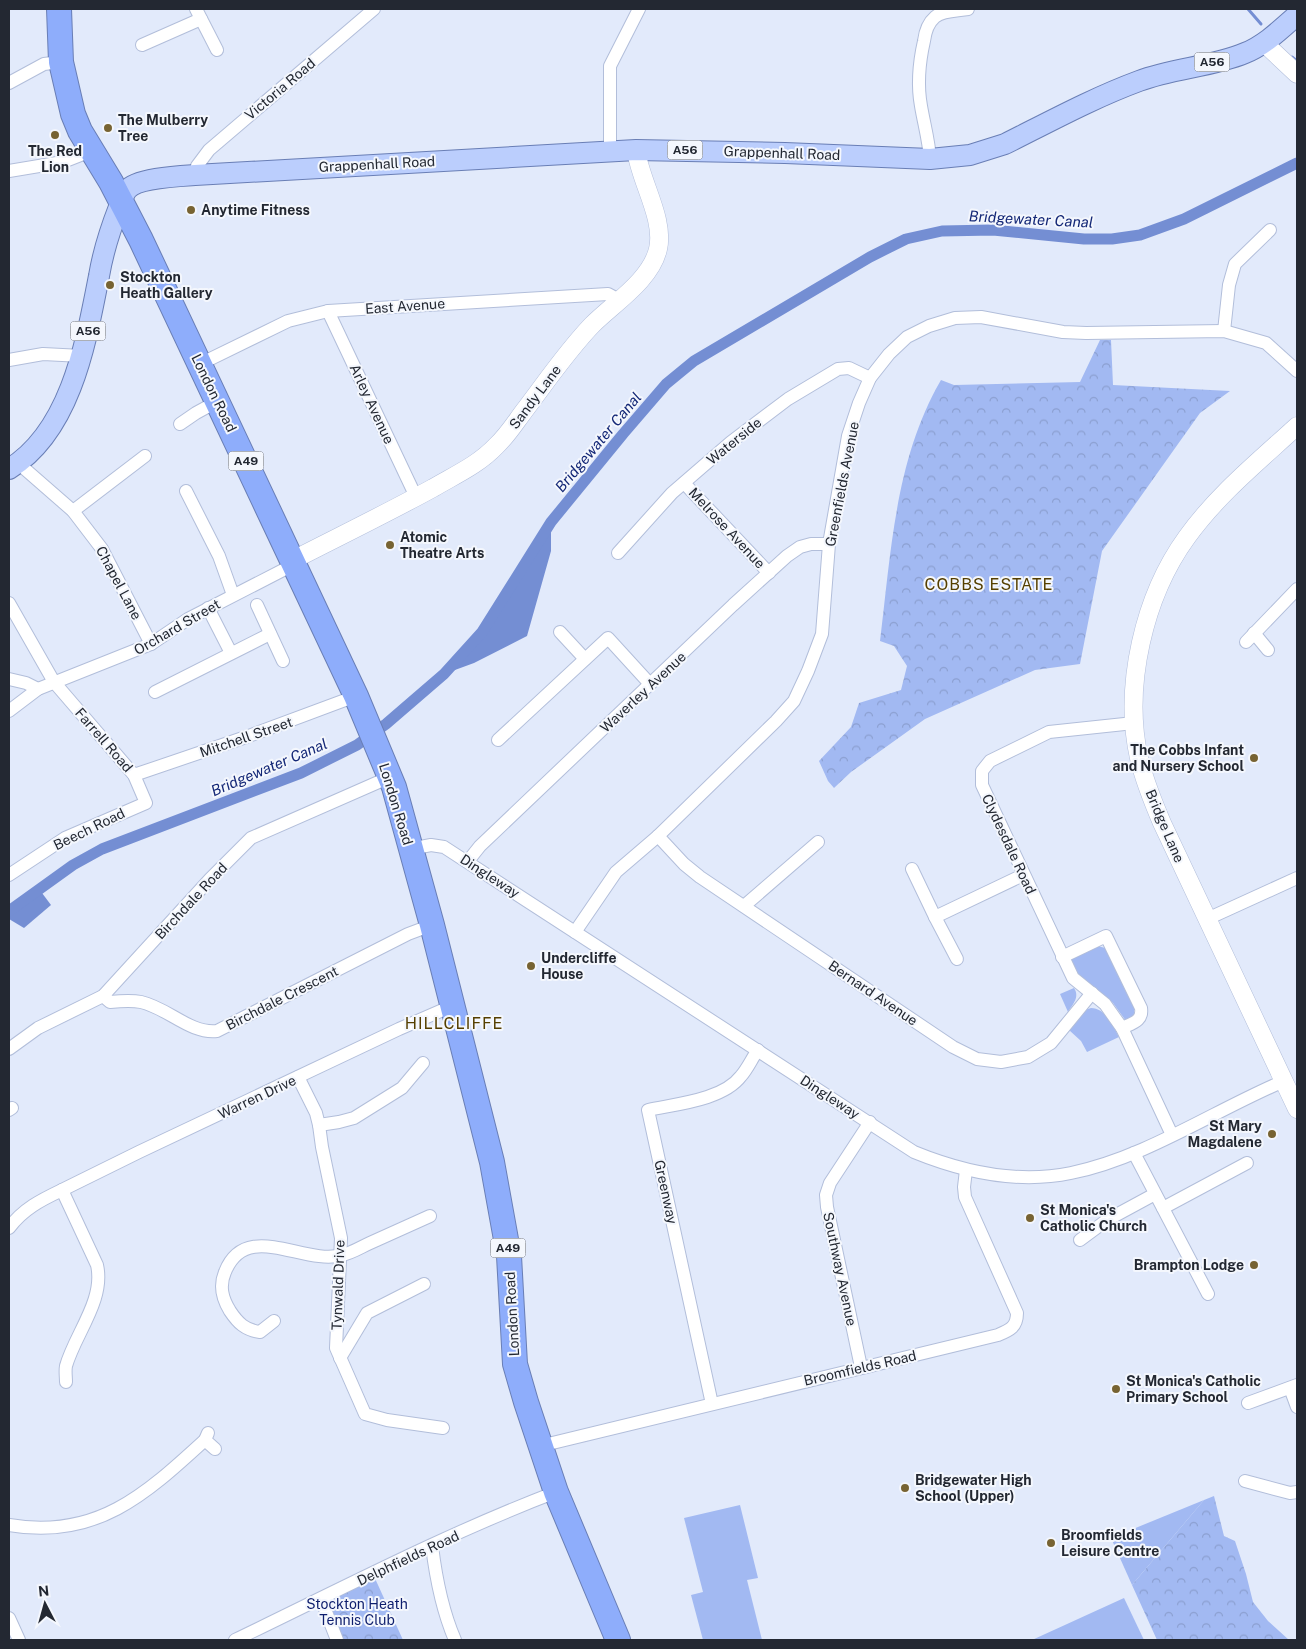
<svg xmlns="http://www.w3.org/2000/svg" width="1306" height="1649" font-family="'Public Sans',sans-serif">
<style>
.grass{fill:#a2b9f2}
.forest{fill:url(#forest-crowns)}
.water{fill:#748ed3}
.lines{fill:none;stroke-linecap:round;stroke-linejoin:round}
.stream{stroke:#748ed3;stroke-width:3}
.canal{stroke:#748ed3;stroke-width:11}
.street-casing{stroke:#b2beda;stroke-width:14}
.secondary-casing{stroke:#b2beda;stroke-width:19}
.primary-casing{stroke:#697eb5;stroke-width:22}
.highway-casing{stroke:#697eb5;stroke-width:26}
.street{stroke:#fff;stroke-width:12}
.secondary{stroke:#fff;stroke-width:18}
.primary{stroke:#bbcefd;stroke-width:20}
.highway{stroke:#8eadfb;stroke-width:24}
.poi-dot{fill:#776332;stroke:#f4f7fd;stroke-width:2}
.labels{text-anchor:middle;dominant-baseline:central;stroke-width:4;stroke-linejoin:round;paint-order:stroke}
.shield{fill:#f4f7fd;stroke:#62666f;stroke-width:1}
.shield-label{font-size:12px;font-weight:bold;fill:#232832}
.street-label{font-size:14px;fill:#232832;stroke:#f4f7fd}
.poi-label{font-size:14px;font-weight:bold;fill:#232832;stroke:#f4f7fd;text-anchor:start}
.park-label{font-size:14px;fill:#0e1e6d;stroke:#f4f7fd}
.water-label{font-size:15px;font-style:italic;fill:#142877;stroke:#f4f7fd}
.quarter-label{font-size:16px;letter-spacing:1px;fill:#553f00;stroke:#f4f7fd}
</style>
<defs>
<pattern id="forest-crowns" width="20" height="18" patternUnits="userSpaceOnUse" patternTransform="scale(1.25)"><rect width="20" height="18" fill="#a2b9f2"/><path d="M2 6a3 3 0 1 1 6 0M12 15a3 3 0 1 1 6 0" fill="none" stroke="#8b9fd0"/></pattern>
</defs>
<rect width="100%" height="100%" fill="#e2eafb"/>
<g class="grass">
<path d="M1098 946 1105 948 1134 1008V1015L1126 1021 1113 1003 1076 972 1070 962 1071 958Z"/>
<path d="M1074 988C1080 997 1073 1004 1068 1012L1060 994Z"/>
<path d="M1091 1008C1105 1008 1113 1025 1119 1037L1087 1052 1081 1041 1069 1030 1085 1010Z"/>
<path d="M1204 1500 1132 1585 1111 1538Z"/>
<path d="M740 1505 758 1578 747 1580 762 1640H703L691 1595 703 1592 684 1518Z"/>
<path d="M1124 1598 1144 1640H1032Z"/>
</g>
<g class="forest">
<path d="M1100 340H1111L1113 385 1230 391 1200 413 1102 551 1080 664 1035 670 925 719 851 772 834 788 828 781 819 761 851 727 859 703 901 690 907 666 894 646 880 641C891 553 895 459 941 380L954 385 1080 382Z"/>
<path d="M1214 1496 1224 1536 1235 1541 1246 1574 1253 1602 1268 1621 1289 1640H1157L1132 1585 1204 1500Z"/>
<path d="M373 1574 403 1640H337L321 1599Z"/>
</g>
<g class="water">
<path d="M551 522V551L527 636 474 663 444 674 482 632Z"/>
<path d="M39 889 51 905 24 928 9 919V911Z"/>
</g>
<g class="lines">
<g class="stream">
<path d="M1248 9 1261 24"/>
<path d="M1292 57 1297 61"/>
</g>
<path class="canal" d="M9 911 73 865 102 849 301 773 357 745 386 724 444 674 482 632 551 522 623 434 666 384 694 361 870 257 906 239 942 231 993 230 1084 239H1112L1140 235 1184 219 1297 163"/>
<defs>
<g id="street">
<path d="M196 9 217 50"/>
<path d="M142 45 201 19"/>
<path d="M9 83 44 64 52 63"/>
<path d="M610 151V66L639 9"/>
<path d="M930 159C929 141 924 124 921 106 917 84 919 63 924 41 925 33 928 23 935 17 943 10 957 11 968 9"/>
<path d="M9 171 63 162 91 151"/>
<path d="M195 175 197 166 209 150 374 9"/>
<path d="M328 311 416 497"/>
<path d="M1224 331 1229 285 1235 264 1270 230"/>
<path d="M9 360 43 354 82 356"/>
<path d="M200 364 288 321 328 311 608 294 619 300"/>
<path d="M180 424 196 413 218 401"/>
<path d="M18 463 73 511 102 549 151 644"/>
<path d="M684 483 769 573"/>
<path d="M186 491 219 556 233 595"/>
<path d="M73 511 145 456"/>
<path d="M618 553 672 493 731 442 788 399 838 369 849 368 870 378"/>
<path d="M9 603 54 682 134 775 146 803 65 838 9 875"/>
<path d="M257 605 283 661"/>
<path d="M208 608 231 653"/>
<path d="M560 632 585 659"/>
<path d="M1254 633 1268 650"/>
<path d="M1246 642 1297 589"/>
<path d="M9 679 26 683 38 689"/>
<path d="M155 692 270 634"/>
<path d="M9 711 38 689 151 644 188 619 289 567 294 562"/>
<path d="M1134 723 1049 732 990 761 982 771V785L1073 978 1105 1004 1122 1028 1172 1135"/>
<path d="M498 740 608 638 650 684"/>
<path d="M134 775 246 737 356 696"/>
<path d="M658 836 684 864 700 877 953 1047 977 1059 1001 1062 1028 1057 1051 1043 1092 993"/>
<path d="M410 849 431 845 444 847 914 1152C963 1172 1018 1184 1071 1173 1145 1158 1215 1110 1284 1081"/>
<path d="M468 861 480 846 733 605 787 556 800 547 811 544H829"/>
<path d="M912 869 935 917 1023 875"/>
<path d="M744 906 818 842"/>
<path d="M935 917 957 959"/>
<path d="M1207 919 1297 878"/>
<path d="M575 932 616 872 658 836 776 721 794 701 808 671 822 634 829 544 848 436 859 403 870 378 889 354 907 337 929 326 955 318 981 317 1063 332 1086 333 1224 331 1266 343 1297 371"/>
<path d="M1062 957 1106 936 1141 1008C1143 1021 1133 1023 1122 1028"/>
<path d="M103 996 110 1002C120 1001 131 1000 141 1002 168 1008 190 1034 217 1031L408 934 432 925"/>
<path d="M9 1049 38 1028 103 996 210 879 251 838 390 777"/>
<path d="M298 1077 316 1113 319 1125 322 1147 341 1238 336 1348 365 1414 387 1420 443 1428"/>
<path d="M9 1110 12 1108"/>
<path d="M319 1125 339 1122 354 1118 402 1088 423 1063"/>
<path d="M1134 1153 1208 1294"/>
<path d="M62 1190 139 1152 399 1029 452 1006"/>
<path d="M1163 1208 1247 1163"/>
<path d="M9 1228C23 1209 41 1200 62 1190L97 1265C105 1300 75 1334 66 1366 65 1371 66 1377 66 1382"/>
<path d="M1080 1240 1107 1220 1155 1194"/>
<path d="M274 1321 260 1332C245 1330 238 1323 230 1311 222 1298 219 1286 225 1272 246 1219 304 1266 342 1255 352 1253 361 1247 370 1243 390 1234 410 1225 430 1216"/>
<path d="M340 1358 367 1313 424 1284"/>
<path d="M861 1367 827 1207 826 1195 830 1183 870 1122"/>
<path d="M1290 1388 1297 1407"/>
<path d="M1248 1403 1297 1385"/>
<path d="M712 1404 648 1110C676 1104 723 1100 741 1076 748 1068 752 1058 758 1050"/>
<path d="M208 1433 205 1440 215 1449"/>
<path d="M540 1446 998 1335C1010 1330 1017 1327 1017 1313L965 1197 964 1187 966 1170"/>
<path d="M1245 1481 1290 1493 1297 1492"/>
<path d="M9 1525C96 1540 145 1495 205 1440"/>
<path d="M432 1546C436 1579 442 1610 455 1640"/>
<path d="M321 1599 337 1640"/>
<path d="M9 1618 19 1640"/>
<path d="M235 1640C341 1589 446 1534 556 1492"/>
</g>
<g id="secondary">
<path d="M1264 43 1297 74"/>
<path d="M1297 426C1259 461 1218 494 1187 537 1144 596 1123 686 1139 758 1144 780 1153 802 1162 823L1297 1109"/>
<path d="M294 562 299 557C344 534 389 512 433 488 455 475 478 465 496 446 507 436 515 423 524 411 546 382 567 351 592 325 614 303 651 280 658 249 665 219 640 181 636 150"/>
</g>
<path id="primary" d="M9 469C71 431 86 342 99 276 103 252 110 230 119 207 122 202 123 195 127 190 136 178 180 176 195 175L636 150 785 153 930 159 970 155 1005 144C1049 122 1093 98 1139 81 1173 68 1212 67 1245 53 1265 45 1281 29 1297 15"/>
<path id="highway" d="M59 9 61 62 73 114 80 131 111 182 141 240 356 696 394 787 432 925 492 1162 509 1256 515 1364 526 1402 556 1492 618 1640"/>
</defs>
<use href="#street" class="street-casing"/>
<use href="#secondary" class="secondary-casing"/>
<use href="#primary" class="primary-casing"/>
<use href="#highway" class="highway-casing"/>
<use href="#street" class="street"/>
<use href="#secondary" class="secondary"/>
<use href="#primary" class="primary"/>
<use href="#highway" class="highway"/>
</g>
<g class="poi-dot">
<circle cx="108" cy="128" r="5"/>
<circle cx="55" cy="135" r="5"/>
<circle cx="191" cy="210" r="5"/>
<circle cx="110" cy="285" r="5"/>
<circle cx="390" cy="545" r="5"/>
<circle cx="1254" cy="758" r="5"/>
<circle cx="531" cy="966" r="5"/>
<circle cx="1272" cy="1134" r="5"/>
<circle cx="1030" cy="1218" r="5"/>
<circle cx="1254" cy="1265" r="5"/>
<circle cx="1116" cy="1389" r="5"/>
<circle cx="905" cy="1488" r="5"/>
<circle cx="1051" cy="1543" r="5"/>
</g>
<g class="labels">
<g class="shield">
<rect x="1194.5" y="52.5" width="35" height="19" rx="4"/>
<rect x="667.5" y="140.5" width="35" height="19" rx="4"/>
<rect x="70.5" y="321.5" width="35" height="19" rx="4"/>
<rect x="228.5" y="451.5" width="35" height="19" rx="4"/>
<rect x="490.5" y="1238.5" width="35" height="19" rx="4"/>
</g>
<g class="shield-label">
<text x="1212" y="62">A56</text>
<text x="685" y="150">A56</text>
<text x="88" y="331">A56</text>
<text x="246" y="461">A49</text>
<text x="508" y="1248">A49</text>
</g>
<g class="street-label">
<text transform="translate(280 89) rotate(-40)">Victoria Road</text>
<text transform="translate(782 153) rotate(2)">Grappenhall Road</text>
<text transform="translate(377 164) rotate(-3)">Grappenhall Road</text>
<text transform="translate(405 306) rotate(-4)">East Avenue</text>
<text transform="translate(214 393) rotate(64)">London Road</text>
<text transform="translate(535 397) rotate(-53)">Sandy Lane</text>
<text transform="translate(372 404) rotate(65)">Arley Avenue</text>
<text transform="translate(734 441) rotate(-39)">Waterside</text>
<text transform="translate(842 484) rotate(-79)">Greenfields Avenue</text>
<text transform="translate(727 528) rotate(47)">Melrose Avenue</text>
<text transform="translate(119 583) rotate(62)">Chapel Lane</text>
<text transform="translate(177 627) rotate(-30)">Orchard Street</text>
<text transform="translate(643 692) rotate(-43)">Waverley Avenue</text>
<text transform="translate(246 737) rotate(-19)">Mitchell Street</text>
<text transform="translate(104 740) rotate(49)">Farrell Road</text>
<text transform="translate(396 804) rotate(73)">London Road</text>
<text transform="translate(1165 826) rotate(67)">Bridge Lane</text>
<text transform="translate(89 829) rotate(-26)">Beech Road</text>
<text transform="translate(1009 844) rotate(65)">Clydesdale Road</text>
<text transform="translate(490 876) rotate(33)">Dingleway</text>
<text transform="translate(191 901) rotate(-47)">Birchdale Road</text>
<text transform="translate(873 993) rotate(34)">Bernard Avenue</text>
<text transform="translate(282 998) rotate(-27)">Birchdale Crescent</text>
<text transform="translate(257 1097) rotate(-25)">Warren Drive</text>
<text transform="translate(830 1097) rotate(33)">Dingleway</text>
<text transform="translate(666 1192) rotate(78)">Greenway</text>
<text transform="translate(840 1269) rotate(78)">Southway Avenue</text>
<text transform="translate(338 1285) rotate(-88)">Tynwald Drive</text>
<text transform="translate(512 1314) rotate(-93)">London Road</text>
<text transform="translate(860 1368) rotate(-13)">Broomfields Road</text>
<text transform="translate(408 1558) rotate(-25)">Delphfields Road</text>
</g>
<g class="poi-label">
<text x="118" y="120">The Mulberry<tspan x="118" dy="16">Tree</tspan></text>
<text x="55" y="151" text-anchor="middle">The Red<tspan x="55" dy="16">Lion</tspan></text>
<text x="201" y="210">Anytime Fitness</text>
<text x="120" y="277">Stockton<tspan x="120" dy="16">Heath Gallery</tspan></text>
<text x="400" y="537">Atomic<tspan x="400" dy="16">Theatre Arts</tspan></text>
<text x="1244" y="750" text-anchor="end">The Cobbs Infant<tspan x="1244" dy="16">and Nursery School</tspan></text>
<text x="541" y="958">Undercliffe<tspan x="541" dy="16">House</tspan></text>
<text x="1262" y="1126" text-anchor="end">St Mary<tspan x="1262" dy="16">Magdalene</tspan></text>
<text x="1040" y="1210">St Monica's<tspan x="1040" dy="16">Catholic Church</tspan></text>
<text x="1244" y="1265" text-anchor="end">Brampton Lodge</text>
<text x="1126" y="1381">St Monica's Catholic<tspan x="1126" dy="16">Primary School</tspan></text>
<text x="915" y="1480">Bridgewater High<tspan x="915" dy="16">School (Upper)</tspan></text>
<text x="1061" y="1535">Broomfields<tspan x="1061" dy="16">Leisure Centre</tspan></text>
</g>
<g class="park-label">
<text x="357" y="1604">Stockton Heath<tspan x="357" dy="16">Tennis Club</tspan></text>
</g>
<g class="water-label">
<text transform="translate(1031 219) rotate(3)">Bridgewater Canal</text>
<text transform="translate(598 442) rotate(-50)">Bridgewater Canal</text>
<text transform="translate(269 767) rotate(-23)">Bridgewater Canal</text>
</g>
<g class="quarter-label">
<text x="989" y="584">COBBS ESTATE</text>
<text x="454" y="1023">HILLCLIFFE</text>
</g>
</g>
<rect width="1306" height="1649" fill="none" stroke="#232832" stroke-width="20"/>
<g transform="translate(45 1604) rotate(354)" stroke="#f4f7fd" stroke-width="4" paint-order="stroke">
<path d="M0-4L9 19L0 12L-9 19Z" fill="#232832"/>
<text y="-8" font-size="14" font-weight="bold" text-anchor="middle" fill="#232832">N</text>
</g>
</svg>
